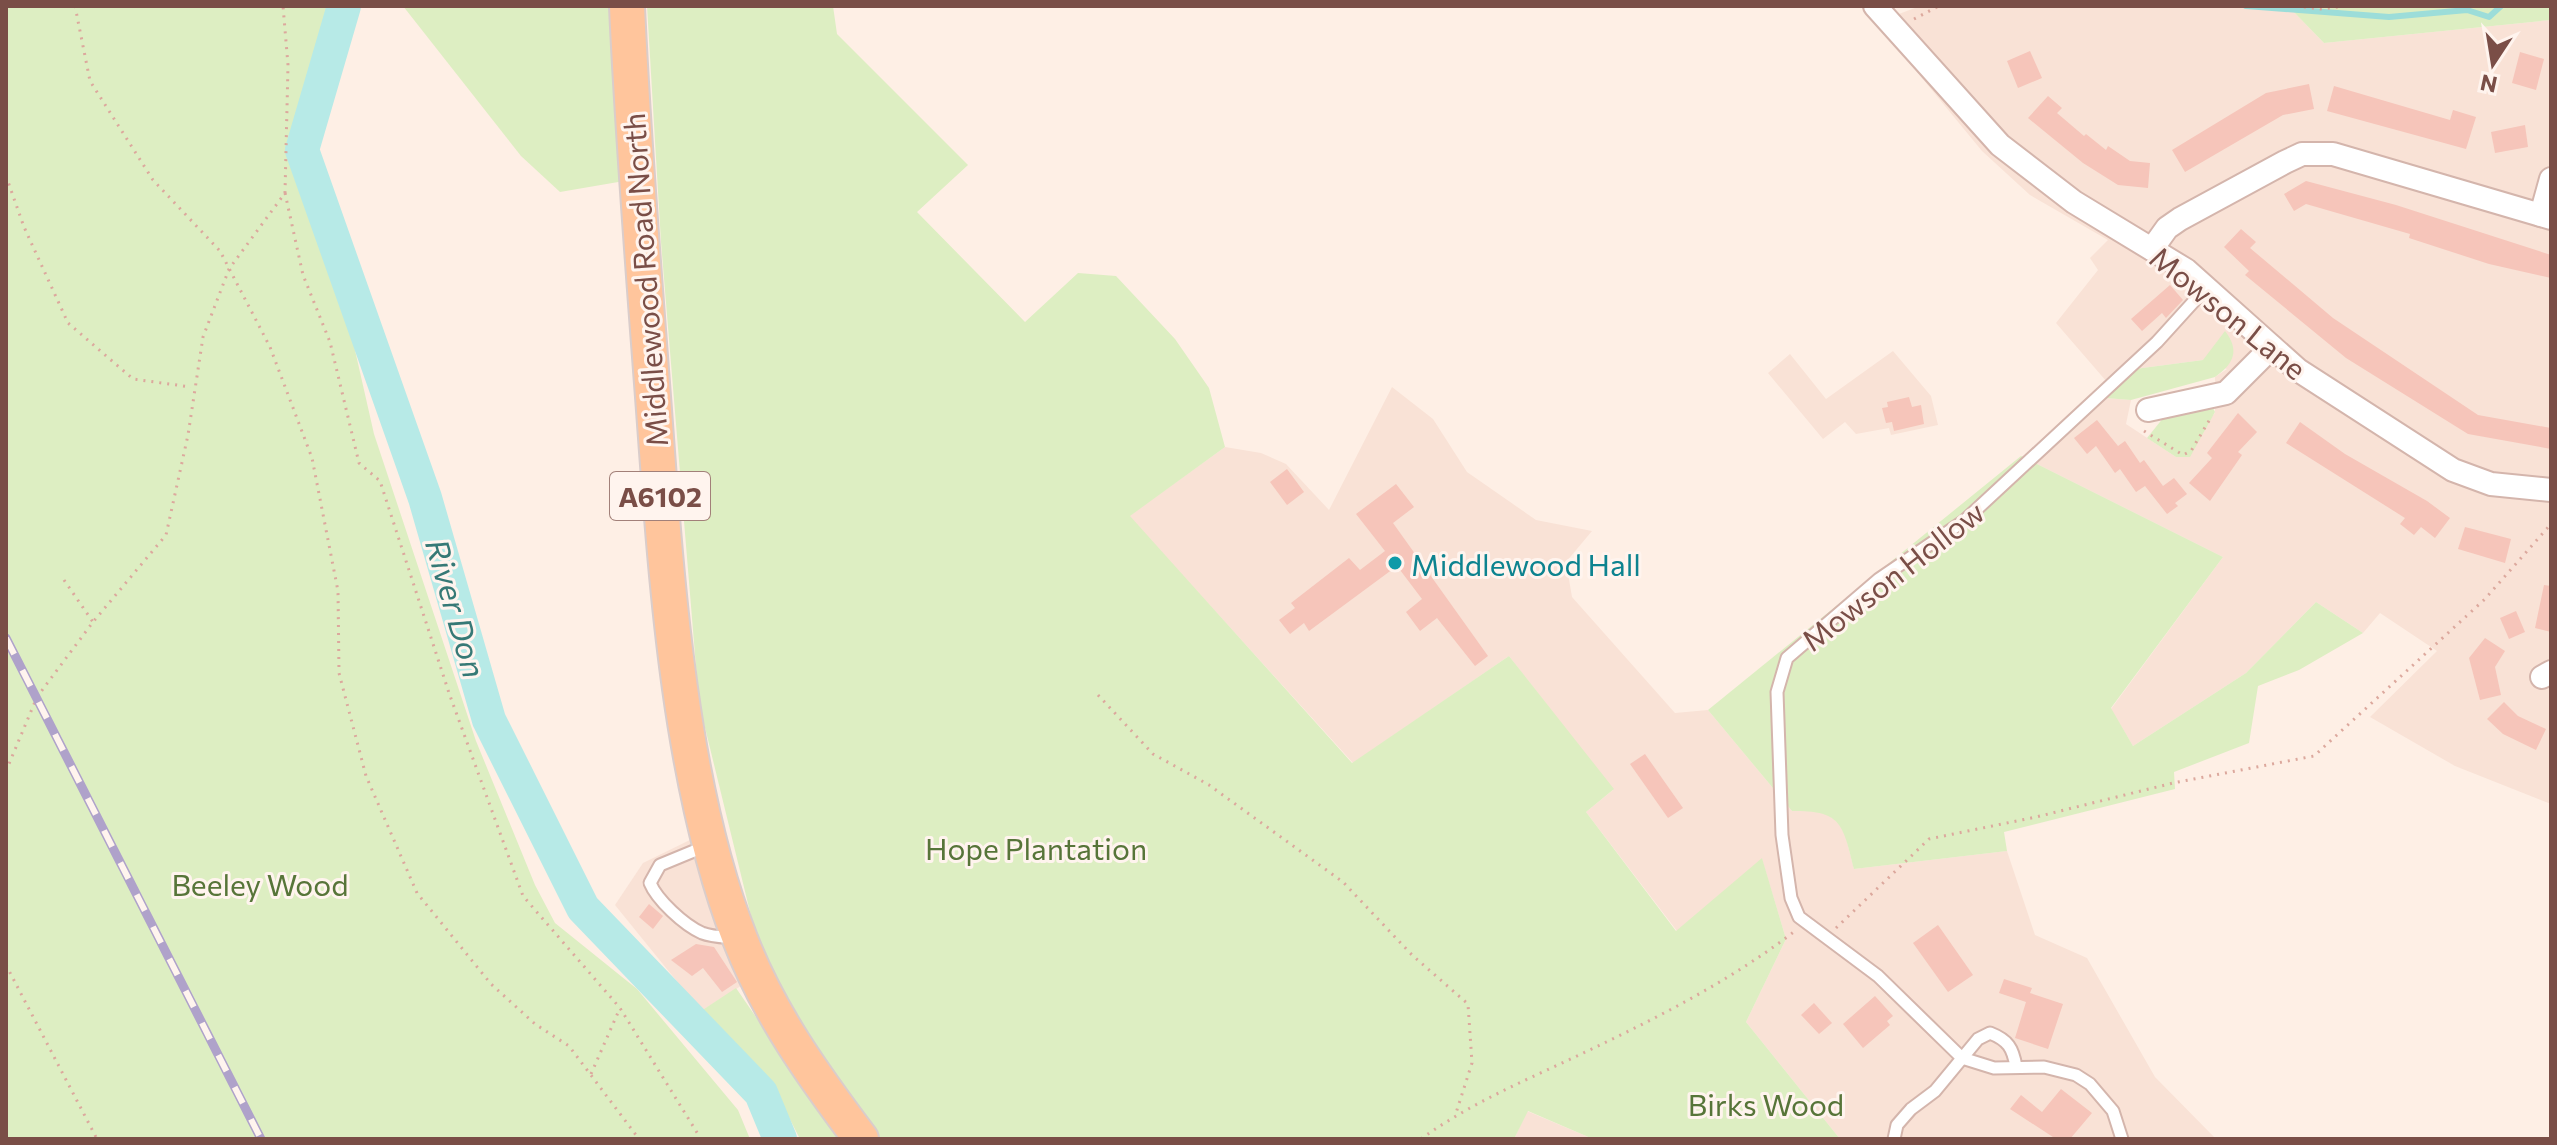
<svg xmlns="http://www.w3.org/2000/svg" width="2557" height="1145" font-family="Commissioner,sans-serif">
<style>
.residential{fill:#f9e2d6}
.green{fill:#ddeec2}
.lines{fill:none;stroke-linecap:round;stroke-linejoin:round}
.stream{stroke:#9cddd9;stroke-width:6}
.river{stroke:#b7eae7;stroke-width:34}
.building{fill:#f6c5ba}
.service-casing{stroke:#d4b5ac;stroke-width:15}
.minor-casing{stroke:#d4b5ac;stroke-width:26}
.primary-casing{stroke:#dacdcb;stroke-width:38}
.path{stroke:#dca89d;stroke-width:3;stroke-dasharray:2 6;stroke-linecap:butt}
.service{stroke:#fff;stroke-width:11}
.minor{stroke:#fff;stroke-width:22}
.primary{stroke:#ffc59c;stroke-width:34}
.rail-casing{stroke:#afa2ca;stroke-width:9}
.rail{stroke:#fff4ee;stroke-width:6;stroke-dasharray:18;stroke-linecap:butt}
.culture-dot{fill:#0f9aa8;stroke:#fff4ee;stroke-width:3}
.labels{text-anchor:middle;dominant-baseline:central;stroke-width:6;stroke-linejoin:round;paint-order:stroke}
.shield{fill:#fff4ee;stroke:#a28079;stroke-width:2}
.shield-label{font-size:28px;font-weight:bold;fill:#7a4e47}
.street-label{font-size:30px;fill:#7a4e47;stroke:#fff4ee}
.culture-label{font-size:30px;fill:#0d838f;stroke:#fff4ee;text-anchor:start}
.park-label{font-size:30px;fill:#577539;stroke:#fff4ee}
.water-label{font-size:32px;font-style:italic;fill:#367976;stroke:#fff4ee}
</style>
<rect width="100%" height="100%" fill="#feefe5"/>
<g class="residential">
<path d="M1920 6H2288L2324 43 2551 20V804L2455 766 2370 717 2437 651 2380 613 2363 633 2316 602 2246 673 2133 746 2111 709 2223 557 2033 462 2105 398 2131 400 2126 424 2176 457 2215 413V377L2227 369 2203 360 2135 369 2107 382 2056 323 2098 270 2090 258 2108 240 2030 195 1982 151 1903 55 1899 14Z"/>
<path d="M1893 351 1931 396 1938 425 1891 435 1889 428 1856 434 1845 422 1823 439 1768 373 1790 354 1826 399Z"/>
<path d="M1392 387 1433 419 1467 472 1536 520 1592 531 1566 562 1572 597 1675 713 1708 710 1792 811H1823L1843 826 1854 869 2007 851 2035 935 2087 958 2155 1077 2216 1139H1840L1746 1022 1786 939 1762 859 1677 931 1586 812 1613 790 1509 656 1353 763 1129 516 1225 447 1261 453 1286 464 1329 510Z"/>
<path d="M694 838 744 984 701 1011 615 905 643 863Z"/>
<path d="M1527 1111 1593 1139H1514Z"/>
</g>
<g class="green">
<path d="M6 6H344L310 83 323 209 374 434 476 741 535 885 555 923 637 989 738 1110 750 1139H6Z"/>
<path d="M403 6H616L624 181 560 192 521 156Z"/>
<path d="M647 6H833L837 34 968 165 917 212 1025 322 1078 273 1116 276 1175 339 1209 388 1225 447 1130 516 1352 763 1509 656 1614 789 1586 812 1676 931 1762 858 1786 939 1746 1022 1840 1139H1593L1528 1111 1514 1139H870L789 1026 752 920 699 703 661 242Z"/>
<path d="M2288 6H2551V20L2324 43Z"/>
<path d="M2225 331C2240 350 2234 364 2215 377L2131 400 2105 398 2107 382 2135 369 2203 360Z"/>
<path d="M2213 408 2215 412 2190 457H2176L2147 438 2164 417Z"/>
<path d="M2021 456 2223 557 2111 708 2133 746 2246 673 2316 602 2363 633 2299 670 2258 686 2249 743 2174 772 2175 789 2004 832 2007 851 1854 869C1843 825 1842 810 1792 811L1708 710Z"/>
<path d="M736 988 840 1139H800L774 1088 701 1011Z"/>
</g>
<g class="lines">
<path class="stream" d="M2246 6 2389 17 2467 10 2489 17 2501 6"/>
<path class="river" d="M344 6 302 150 425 498 489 720 583 908 761 1093 780 1139"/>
</g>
<g class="building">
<path d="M2030 51 2042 78 2018 88 2007 61Z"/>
<path d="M2520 52 2544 59 2536 90 2512 83Z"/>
<path d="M2309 84 2314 109 2283 115 2185 172 2172 150 2266 93Z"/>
<path d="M2334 86 2450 120 2453 110 2476 117 2466 149 2327 111Z"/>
<path d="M2048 96 2062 108 2057 113 2084 136 2086 134 2106 150 2108 146 2130 161 2150 163 2148 188 2118 185 2083 163 2028 118Z"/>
<path d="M2525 125 2528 147 2495 153 2491 132Z"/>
<path d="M2306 181 2396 205 2551 255V278L2489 264 2409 238 2410 234 2306 204 2294 211 2284 194Z"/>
<path d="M2241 229 2256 242 2250 248 2333 318 2478 415 2551 428V449L2468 434 2346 358 2245 275 2249 271 2224 247Z"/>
<path d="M2170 285 2183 300 2166 318 2162 313 2142 331 2131 319Z"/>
<path d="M1909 397 1912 407 1921 405 1924 424 1894 431 1892 422 1886 423 1882 408 1888 407 1887 402Z"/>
<path d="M2238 413 2257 432 2238 452 2242 455 2210 501 2189 483 2212 458 2207 453Z"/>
<path d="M2097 420 2118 446 2125 441 2140 463 2144 460 2163 486 2174 478 2187 494 2175 503 2178 506 2167 514 2145 486 2136 492 2120 469 2115 473 2096 446 2087 454 2074 438Z"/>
<path d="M2300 422 2345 454 2427 501 2450 518 2435 538 2421 527 2414 535 2400 524 2405 518 2286 443Z"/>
<path d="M1287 469 1304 492 1287 505 1270 482Z"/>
<path d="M1396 484 1414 507 1393 523 1488 656 1475 666 1437 618 1420 631 1406 612 1422 599 1397 566 1309 631 1304 623 1290 634 1279 620 1295 608 1291 603 1349 558 1360 570 1385 551 1356 514Z"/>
<path d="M2465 527 2511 539 2505 563 2458 549Z"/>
<path d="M2544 585 2551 586V632L2535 628Z"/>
<path d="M2516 611 2525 632 2509 639 2500 618Z"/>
<path d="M2485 638 2505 651 2495 667 2501 695 2480 700 2469 658Z"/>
<path d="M2504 702 2518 716 2546 729 2536 750 2503 734 2487 719Z"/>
<path d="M1645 754 1683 808 1668 818 1630 764Z"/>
<path d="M649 904 663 916 653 929 639 917Z"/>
<path d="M1938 925 1973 975 1948 992 1913 943Z"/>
<path d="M696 944 714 947 737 982 722 992 703 968 692 976 671 960Z"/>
<path d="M2004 979 2032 988 2030 993 2063 1004 2048 1049 2015 1038 2026 1002 1999 993Z"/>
<path d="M1875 996 1893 1016 1887 1021 1890 1025 1863 1048 1843 1024Z"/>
<path d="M1814 1003 1832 1023 1819 1034 1801 1015Z"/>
<path d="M2061 1089 2092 1113 2070 1139H2056L2010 1109 2021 1095 2042 1112Z"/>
</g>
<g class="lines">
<defs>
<g id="service">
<path d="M706 846 660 865 650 883C657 900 684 925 702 933 712 937 724 937 735 938"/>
<path d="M1894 1139 1897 1125 1911 1109 1935 1091 1978 1039 1990 1033C2008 1040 2013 1048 2016 1067"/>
<path d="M2122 1139 2113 1111 2090 1084 2076 1075 2044 1067 1994 1068 1962 1058 1878 976 1799 917 1791 898 1782 835 1777 692 1787 658 1879 579 1964 521 2157 342 2206 288"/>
</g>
<g id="minor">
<path d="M1875 6 2000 145 2074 202 2186 270 2298 370 2453 470 2491 484 2551 490"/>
<path d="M2541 215 2551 179"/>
<path d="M2152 249 2167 228 2180 219 2285 162 2302 154H2333L2551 218"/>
<path d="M2148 410 2226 393 2272 347"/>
<path d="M2542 677 2551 672"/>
</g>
<path id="primary" d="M627 6C633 141 644 275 654 410 666 576 679 783 740 939 769 1014 813 1075 861 1139"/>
</defs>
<use href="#service" class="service-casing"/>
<use href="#minor" class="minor-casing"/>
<use href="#primary" class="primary-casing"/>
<g class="path">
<path d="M75 6 90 81 153 180 220 251 270 347 312 458 338 591 339 673 366 776 417 893 491 984 535 1024 569 1046 639 1139"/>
<path d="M2296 6 2320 9 2348 6"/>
<path d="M1914 19 1939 6"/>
<path d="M6 176 24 227 68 323 133 379 191 387"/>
<path d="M285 193 303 275 330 342 359 463 380 481 449 693 523 896 620 1008 701 1139"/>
<path d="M2144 431 2183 455 2191 451 2210 419"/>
<path d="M64 580 93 622"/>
<path d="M1098 695 1153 754 1209 785 1343 882 1412 955 1468 1004 1472 1063 1456 1113"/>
<path d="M6 771 37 697 93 622 166 535 188 435 203 337 229 269 285 193 288 65 283 6"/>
<path d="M1836 928 1929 839 2036 817 2173 783 2314 756 2485 599 2551 524"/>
<path d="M6 965 97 1139"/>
<path d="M591 1074 620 1008"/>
<path d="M1421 1139C1469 1104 1524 1081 1577 1056 1653 1020 1729 982 1795 931"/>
</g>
<use href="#service" class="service"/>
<use href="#minor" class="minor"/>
<use href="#primary" class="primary"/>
<defs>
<path id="rail" d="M6 638 261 1139"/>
</defs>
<use href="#rail" class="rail-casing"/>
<use href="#rail" class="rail"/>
</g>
<circle class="culture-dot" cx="1395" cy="563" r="8"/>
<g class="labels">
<rect class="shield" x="610" y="472" width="100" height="48" rx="6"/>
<g class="shield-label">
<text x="660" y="496">A6102</text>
</g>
<g class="street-label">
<text transform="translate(644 280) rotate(-94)">Middlewood Road North</text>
<text transform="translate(2229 312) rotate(39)">Mowson Lane</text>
<text transform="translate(1892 575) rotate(-38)">Mowson Hollow</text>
</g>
<g class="culture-label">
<text x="1411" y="563">Middlewood Hall</text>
</g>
<g class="park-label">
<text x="1036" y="847">Hope Plantation</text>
<text x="260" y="883">Beeley Wood</text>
<text x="1766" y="1103">Birks Wood</text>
</g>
<g class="water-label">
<text transform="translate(457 608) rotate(74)">River Don</text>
</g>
</g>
<rect width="2557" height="1145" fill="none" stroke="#7a4e47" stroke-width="16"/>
<g transform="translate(2493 64) rotate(192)" stroke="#fff4ee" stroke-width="6" paint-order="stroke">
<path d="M0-6L14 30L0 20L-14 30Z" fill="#7a4e47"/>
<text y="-12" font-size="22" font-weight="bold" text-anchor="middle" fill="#7a4e47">N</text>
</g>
</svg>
